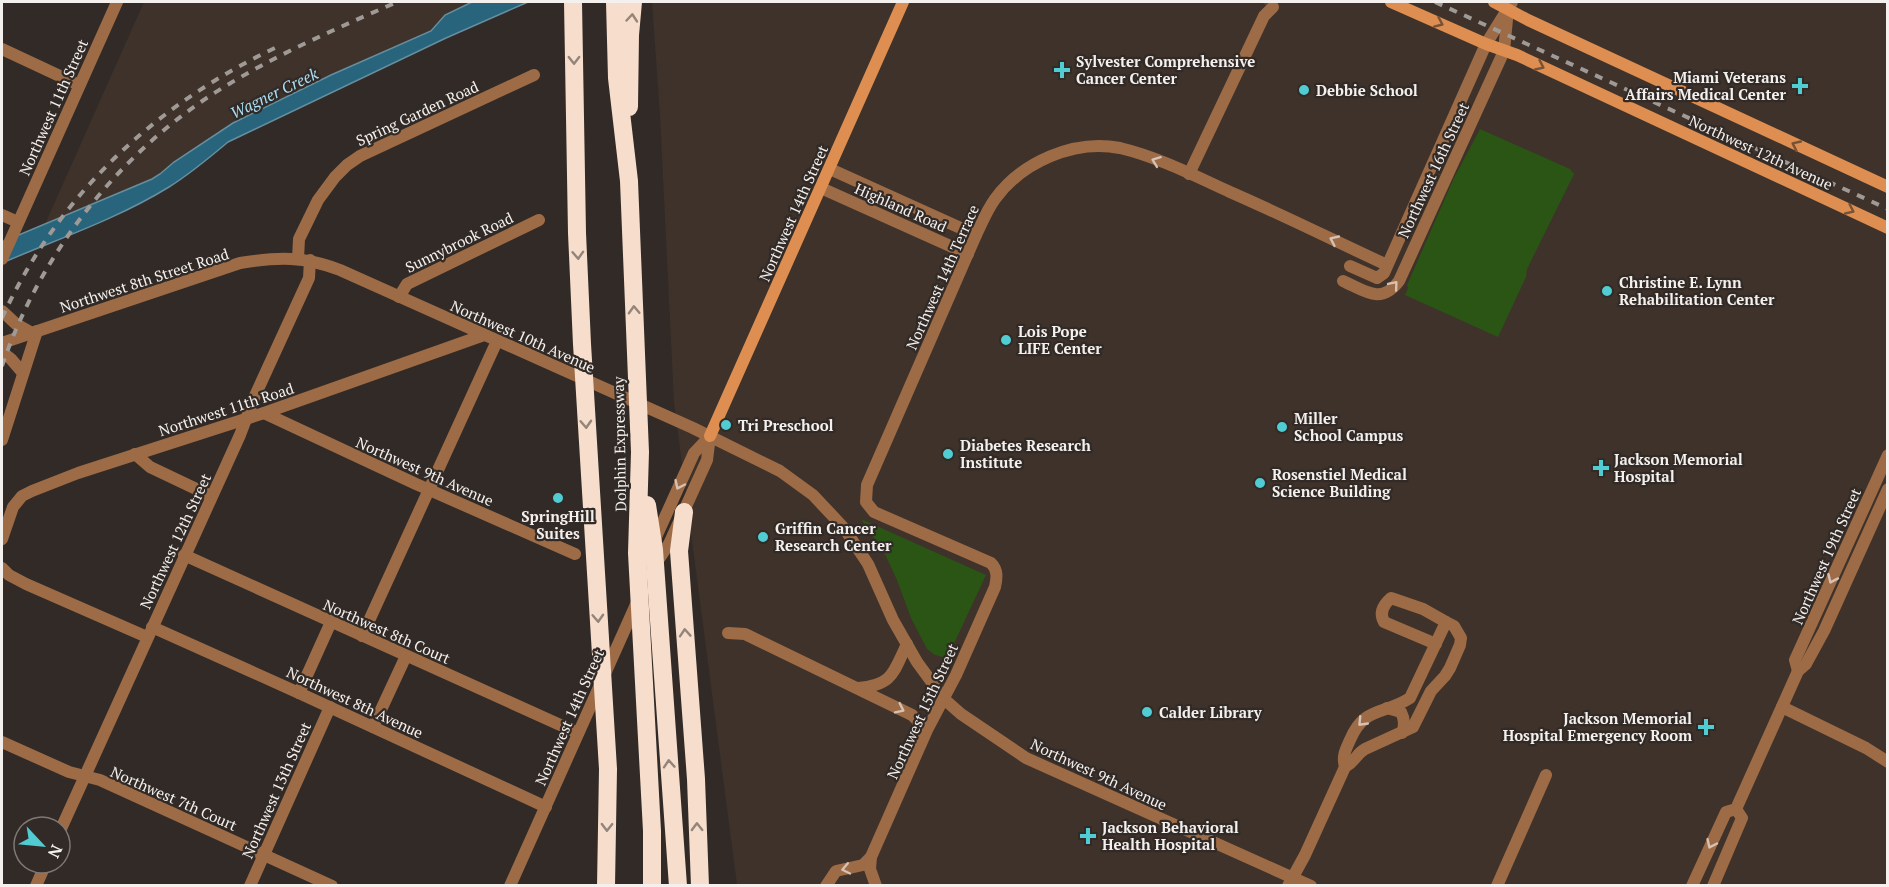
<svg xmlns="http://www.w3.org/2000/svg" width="1889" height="887" font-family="'PT Serif',serif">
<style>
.built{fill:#3e322a}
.green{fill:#2b5514}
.water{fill:#28657d;stroke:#658f9f;stroke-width:1.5}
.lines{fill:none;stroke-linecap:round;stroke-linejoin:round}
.minor-tunnel{stroke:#4e4844;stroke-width:12;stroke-dasharray:12 6;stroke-linecap:butt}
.minor{stroke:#9d6b46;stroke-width:12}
.tertiary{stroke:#9d6b46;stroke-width:12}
.secondary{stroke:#dd8e50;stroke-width:12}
.motorway{stroke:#f6ddcc;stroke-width:18}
.rail{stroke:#a09a97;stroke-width:4;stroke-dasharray:8 8;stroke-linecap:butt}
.oneway{stroke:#948479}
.oneway2{stroke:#765237}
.oneway3{stroke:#d6c1b3}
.poi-dot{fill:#51ccd3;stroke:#312a26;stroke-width:2}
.labels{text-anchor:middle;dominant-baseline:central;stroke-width:4.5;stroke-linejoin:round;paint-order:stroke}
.poi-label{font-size:15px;font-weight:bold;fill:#f4f0ed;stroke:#312a26;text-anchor:start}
.street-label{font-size:15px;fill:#f4f0ed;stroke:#312a26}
.water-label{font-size:16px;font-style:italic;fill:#abdef5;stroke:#312a26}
</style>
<rect width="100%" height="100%" fill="#312a26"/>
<g class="built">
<path d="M144 2H472L445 15 431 31 331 75 233 123 174 162 160 174 152 179 45 224Z"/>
<path d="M652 2H1887V885H737L674 403 660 116Z"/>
</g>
<g class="green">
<path d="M1480 129 1570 169 1574 174 1527 269 1526 277 1498 337 1405 295 1408 288 1407 285 1454 178Z"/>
<path d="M861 519 986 575 951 650 943 657 935 655 927 649 911 618 897 580 886 556Z"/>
</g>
<path class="water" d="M472 2H528L446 38 228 142C209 158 190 174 169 187 117 219 58 239 2 263V242L152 179 160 174 174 162 233 123 331 75 431 31 445 15Z"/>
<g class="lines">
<path class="minor-tunnel" d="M1266 5 1268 2"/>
<g class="minor">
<path d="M2 49 79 85"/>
<path d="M830 169 976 235"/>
<path d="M1189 174 1264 16 1273 7"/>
<path d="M821 188 968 254"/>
<path d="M2 215 18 222"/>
<path d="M298 259 299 239 318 200 335 177 347 165 360 156 534 75"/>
<path d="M1350 266 1377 278 1384 273 1486 44 1512 2"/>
<path d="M1343 281C1365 291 1381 305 1399 281L1504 51 1508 9"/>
<path d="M399 297 407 284 539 220"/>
<path d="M264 413 416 484 575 554"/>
<path d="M135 454 150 467 211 496"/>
<path d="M2 539 13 507 22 496 32 491 78 473 264 413 484 335"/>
<path d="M184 555 578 733"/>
<path d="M2 568 9 575 26 584 147 637"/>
<path d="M152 627 299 693 546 807"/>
<path d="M728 633 745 634 912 715 918 721 921 743"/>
<path d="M362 636 497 341"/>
<path d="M1436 644 1384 622C1379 613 1383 605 1391 598L1423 609 1446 622"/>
<path d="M1798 671 1795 660 1888 455"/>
<path d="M858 688C893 685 893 673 907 644"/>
<path d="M299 693 331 622"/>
<path d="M1782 707 1866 748 1888 762"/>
<path d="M1387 708 1401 712C1405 720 1405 726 1402 733"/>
<path d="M373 727 406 656"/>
<path d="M2 742 69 772 100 780 332 886"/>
<path d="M60 831 240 435 254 398 309 278 310 260"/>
<path d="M36 886 46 863"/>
<path d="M250 886 330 707"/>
<path d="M826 886 836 871 863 865 871 857"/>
<path d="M876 886 870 869 871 857 927 730 956 675 995 587C997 578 998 570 991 563L874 512 866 502 867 485 976 235C982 223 987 210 995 199 1022 162 1074 139 1120 148 1158 157 1195 176 1230 192 1283 215 1335 241 1387 265"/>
<path d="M1288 886 1305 855 1345 767C1342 756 1345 751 1350 740 1364 706 1384 715 1410 698L1446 622 1454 626 1461 638 1460 645 1450 668 1445 676 1431 691 1413 727 1365 749C1356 754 1356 761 1345 767"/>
<path d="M1497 886 1546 775"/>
<path d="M1692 886 1726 812 1736 809 1798 671 1806 664 1824 631 1888 489"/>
<path d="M1713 886 1742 818 1736 809"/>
</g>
<g class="tertiary">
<path d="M2 259 117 2"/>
<path d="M2 311 16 324 32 333"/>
<path d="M2 343 240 263C278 257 304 256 340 270L693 428 780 471 813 495 844 528 868 564 893 620 917 662 944 699 961 714 1026 758 1311 886"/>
<path d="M2 352 11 359 23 373"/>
<path d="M2 440 37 331"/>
<path d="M656 543V537L694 453 710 436"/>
<path d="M654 566 669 544 707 460 710 436"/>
<path d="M510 886 638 600"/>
</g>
<g class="secondary">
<path d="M1391 2 1486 44 1517 55 1888 228"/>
<path d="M1494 2 1528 20 1888 187"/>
<path d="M710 436 903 2"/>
</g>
<g class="motorway">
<path d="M573 2 577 233 582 344 608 769 606 886"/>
<path d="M615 2 617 78 629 181 640 452 637 553 652 831V886"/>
<path d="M629 107 630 35 633 2"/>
<path d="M647 505 654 550 678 886"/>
<path d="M684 512 679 551 696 779 700 886"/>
</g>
<g class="rail">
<path d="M1435 2 1888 209"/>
<path d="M2 318C59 193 157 103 281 45"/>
<path d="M2 366C41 251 124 146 229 84 282 52 340 27 397 2"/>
</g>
</g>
<defs><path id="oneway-chevron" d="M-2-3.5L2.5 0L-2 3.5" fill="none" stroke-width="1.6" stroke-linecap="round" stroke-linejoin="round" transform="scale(1.5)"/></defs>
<g class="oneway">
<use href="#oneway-chevron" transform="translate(632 18) rotate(-85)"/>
<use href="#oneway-chevron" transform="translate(574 60) rotate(89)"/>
<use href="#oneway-chevron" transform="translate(578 255) rotate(87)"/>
<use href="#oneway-chevron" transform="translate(634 310) rotate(-92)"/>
<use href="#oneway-chevron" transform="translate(586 424) rotate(87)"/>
<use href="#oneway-chevron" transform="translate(598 618) rotate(87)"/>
<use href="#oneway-chevron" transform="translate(685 633) rotate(-94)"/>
<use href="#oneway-chevron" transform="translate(669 764) rotate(-94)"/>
<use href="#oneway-chevron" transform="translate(607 827) rotate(91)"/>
<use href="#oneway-chevron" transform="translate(697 827) rotate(-91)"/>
</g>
<g class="oneway2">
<use href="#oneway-chevron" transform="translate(1439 23) rotate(24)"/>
<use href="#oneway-chevron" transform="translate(1540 66) rotate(25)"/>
<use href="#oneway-chevron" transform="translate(1796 145) rotate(-155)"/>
<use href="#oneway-chevron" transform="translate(1850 210) rotate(25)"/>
</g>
<g class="oneway3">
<use href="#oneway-chevron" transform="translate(1156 161) rotate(-159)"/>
<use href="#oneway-chevron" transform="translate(1334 240) rotate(-155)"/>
<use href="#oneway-chevron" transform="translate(1394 285) rotate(-50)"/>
<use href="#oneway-chevron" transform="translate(679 485) rotate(115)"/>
<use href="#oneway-chevron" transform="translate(1832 579) rotate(114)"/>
<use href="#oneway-chevron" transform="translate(900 709) rotate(26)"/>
<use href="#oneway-chevron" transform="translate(1362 722) rotate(134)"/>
<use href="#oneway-chevron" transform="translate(1711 844) rotate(115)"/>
<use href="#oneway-chevron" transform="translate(846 869) rotate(168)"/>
</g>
<g class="poi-dot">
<path d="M1059 61h6v6h6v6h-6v6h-6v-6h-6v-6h6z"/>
<path d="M1797 77h6v6h6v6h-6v6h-6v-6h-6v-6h6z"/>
<circle cx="1304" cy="90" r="6"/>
<circle cx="1607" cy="291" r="6"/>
<circle cx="1006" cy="340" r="6"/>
<circle cx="726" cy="425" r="6"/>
<circle cx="1282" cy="427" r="6"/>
<circle cx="948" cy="454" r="6"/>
<path d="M1598 459h6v6h6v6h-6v6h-6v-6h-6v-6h6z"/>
<circle cx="1260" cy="483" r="6"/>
<circle cx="558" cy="498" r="6"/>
<circle cx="763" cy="537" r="6"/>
<circle cx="1147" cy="712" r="6"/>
<path d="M1703 718h6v6h6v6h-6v6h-6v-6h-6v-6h6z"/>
<path d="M1085 827h6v6h6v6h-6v6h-6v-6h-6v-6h6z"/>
</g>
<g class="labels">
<g class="poi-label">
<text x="1076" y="61">Sylvester Comprehensive<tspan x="1076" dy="17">Cancer Center</tspan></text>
<text x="1786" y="77" text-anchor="end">Miami Veterans<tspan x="1786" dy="17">Affairs Medical Center</tspan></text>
<text x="1316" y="90">Debbie School</text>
<text x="1619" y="282">Christine E. Lynn<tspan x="1619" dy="17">Rehabilitation Center</tspan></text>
<text x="1018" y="331">Lois Pope<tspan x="1018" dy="17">LIFE Center</tspan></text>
<text x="1294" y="418">Miller<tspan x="1294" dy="17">School Campus</tspan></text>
<text x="738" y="425">Tri Preschool</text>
<text x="960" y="445">Diabetes Research<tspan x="960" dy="17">Institute</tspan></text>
<text x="1614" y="459">Jackson Memorial<tspan x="1614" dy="17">Hospital</tspan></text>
<text x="1272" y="474">Rosenstiel Medical<tspan x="1272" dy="17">Science Building</tspan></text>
<text x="558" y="516" text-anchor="middle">SpringHill<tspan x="558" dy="17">Suites</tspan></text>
<text x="775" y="528">Griffin Cancer<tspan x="775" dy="17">Research Center</tspan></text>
<text x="1159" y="712">Calder Library</text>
<text x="1692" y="718" text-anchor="end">Jackson Memorial<tspan x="1692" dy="17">Hospital Emergency Room</tspan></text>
<text x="1102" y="827">Jackson Behavioral<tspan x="1102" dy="17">Health Hospital</tspan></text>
</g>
<g class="street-label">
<text transform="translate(53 107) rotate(-66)">Northwest 11th Street</text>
<text transform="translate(417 113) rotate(-25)">Spring Garden Road</text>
<text transform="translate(1761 152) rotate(25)">Northwest 12th Avenue</text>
<text transform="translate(1433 170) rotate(-65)">Northwest 16th Street</text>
<text transform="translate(901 207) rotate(24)">Highland Road</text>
<text transform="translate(793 213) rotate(-66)">Northwest 14th Street</text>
<text transform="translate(459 242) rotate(-26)">Sunnybrook Road</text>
<text transform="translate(942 277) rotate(-66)">Northwest 14th Terrace</text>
<text transform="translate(144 280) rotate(-18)">Northwest 8th Street Road</text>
<text transform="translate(523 336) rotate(24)">Northwest 10th Avenue</text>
<text transform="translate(226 409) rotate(-18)">Northwest 11th Road</text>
<text transform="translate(619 444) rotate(-91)">Dolphin Expressway</text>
<text transform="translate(425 471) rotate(24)">Northwest 9th Avenue</text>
<text transform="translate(175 541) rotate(-65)">Northwest 12th Street</text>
<text transform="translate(1826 556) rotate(-66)">Northwest 19th Street</text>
<text transform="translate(387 631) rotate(24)">Northwest 8th Court</text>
<text transform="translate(355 702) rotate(25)">Northwest 8th Avenue</text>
<text transform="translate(922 711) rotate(-65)">Northwest 15th Street</text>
<text transform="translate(569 717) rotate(-66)">Northwest 14th Street</text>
<text transform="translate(1099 774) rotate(25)">Northwest 9th Avenue</text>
<text transform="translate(276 790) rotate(-66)">Northwest 13th Street</text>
<text transform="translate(174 798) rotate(24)">Northwest 7th Court</text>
</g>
<g class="water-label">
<text transform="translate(274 93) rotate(-26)">Wagner Creek</text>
</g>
</g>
<rect width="1889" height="887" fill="none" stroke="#f4f0ed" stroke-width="6"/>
<g transform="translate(42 845) rotate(116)"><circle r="28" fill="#312a26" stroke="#7f7976" stroke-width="1.5"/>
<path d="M0-4.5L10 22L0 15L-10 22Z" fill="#51ccd3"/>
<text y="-9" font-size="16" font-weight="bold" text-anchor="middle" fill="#f4f0ed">N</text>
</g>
</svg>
